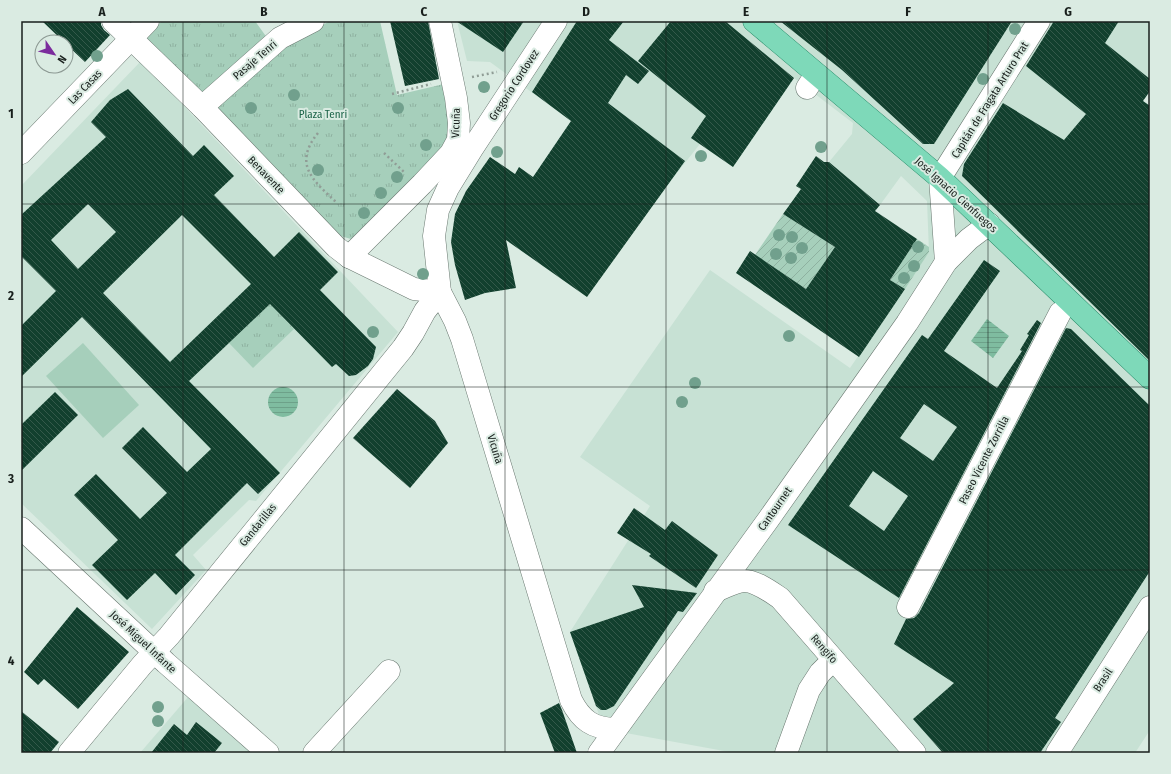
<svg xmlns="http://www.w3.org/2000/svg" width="1171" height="774" font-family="'Fira Sans Condensed',sans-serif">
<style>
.built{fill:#c7e1d4}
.grass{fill:url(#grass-tufts)}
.garden{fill:url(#garden-furrows)}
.pitch{fill:#a6cfbb}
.water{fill:url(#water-rules)}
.building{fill:url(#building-back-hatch);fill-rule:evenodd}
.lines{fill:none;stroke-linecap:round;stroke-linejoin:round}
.minor-casing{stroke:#697870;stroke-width:23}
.major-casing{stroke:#228764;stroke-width:23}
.path{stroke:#909d96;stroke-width:2.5;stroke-dasharray:2 3;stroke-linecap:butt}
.minor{stroke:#fff;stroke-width:22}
.major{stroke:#7ed9b9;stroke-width:22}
.tree{fill:#71a08d}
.grid{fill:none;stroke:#181f1c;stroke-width:1;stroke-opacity:0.55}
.labels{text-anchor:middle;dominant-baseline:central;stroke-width:4;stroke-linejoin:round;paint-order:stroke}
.street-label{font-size:11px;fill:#181f1c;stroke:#daebe2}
.park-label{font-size:11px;fill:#1b6348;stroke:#daebe2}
.neatline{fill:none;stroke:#181f1c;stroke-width:1.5}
.grid-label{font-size:13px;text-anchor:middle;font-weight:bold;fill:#181f1c}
</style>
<defs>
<pattern id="grass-tufts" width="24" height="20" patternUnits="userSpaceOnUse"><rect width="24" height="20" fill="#a6cfbb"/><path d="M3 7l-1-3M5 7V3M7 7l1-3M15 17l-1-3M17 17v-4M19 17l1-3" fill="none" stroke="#8eb1a0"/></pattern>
<pattern id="garden-furrows" width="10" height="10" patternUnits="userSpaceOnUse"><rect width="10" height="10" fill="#a6cfbb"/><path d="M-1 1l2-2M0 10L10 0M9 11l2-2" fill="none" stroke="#8eb1a0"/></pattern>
<pattern id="water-rules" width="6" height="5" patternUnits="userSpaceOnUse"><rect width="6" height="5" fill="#7fbca0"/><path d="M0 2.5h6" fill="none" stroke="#6da189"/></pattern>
<pattern id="building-back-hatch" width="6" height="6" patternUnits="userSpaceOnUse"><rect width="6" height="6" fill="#12402e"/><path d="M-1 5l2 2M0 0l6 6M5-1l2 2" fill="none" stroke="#34594a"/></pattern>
</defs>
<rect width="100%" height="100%" fill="#daebe2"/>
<g class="built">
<path d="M457 21H1150V91L1110 75 1150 106V730L1135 753H735L604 729 570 632 650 506 580 457 710 270 850 368 929 252 927 201 901 176 880 205 829 162 852 134 853 123 794 78 733 167 700 144 668 184 571 121 490 62 467 61Z"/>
<path d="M141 61 398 332 256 501 249 500 193 555 206 570 152 629 21 503V186Z"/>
<path d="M189 696 256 753H140Z"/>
</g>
<g class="grass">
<path d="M162 21H255L278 53 304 35 330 21H380L397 95 444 84 451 140 362 236 351 239 337 235 143 39Z"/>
<path d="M270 304 294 329 253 368 229 343Z"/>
</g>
<g class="garden">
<path d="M783 214 835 247 806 289 755 255Z"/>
<path d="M917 239 929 247V252L905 289 890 280Z"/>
</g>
<path class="pitch" d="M83 343 139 405 103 438 46 376Z"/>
<g class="water">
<path d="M987 319 1009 336 993 358 971 341Z"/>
<circle cx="283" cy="402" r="15"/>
</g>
<g class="building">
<path d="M42 21H101V25L104 30 110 35 85 62 66 44V42H64Z"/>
<path d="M390 21H428L439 79 405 86Z"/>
<path d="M456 21H524L503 52Z"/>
<path d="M577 21H624L609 40 649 71 638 84 626 75 608 103 685 161 587 297 506 240 516 288 485 293 465 300 455 265 451 242 455 214 466 191 490 157 515 174 519 167 533 177 571 121 532 92Z"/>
<path d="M671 21H725L794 78 733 167 691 138 706 116 638 61Z"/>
<path d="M780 21H1012L934 144H923L842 70Z"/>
<path d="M1054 21H1119L1105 43 1150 79V91L1143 101 1150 106V361L962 176 964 164 1003 103 1064 140 1086 114 1026 66Z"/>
<path d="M128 89 193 156 204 145 234 176 214 195 274 257 299 232 338 272 320 290 376 347 373 359 368 366 356 375 349 376 336 364 332 367 270 304 189 381 280 473 258 494 247 483 175 555 195 575 176 595 155 573 127 600 92 565 118 540 74 495 96 474 140 519 167 493 122 448 143 427 187 472 211 449 82 317 21 377V326L56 291 21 256V215L106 137 91 122 110 100ZM88 204 116 232 78 269 51 240ZM182 215 251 284 170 362 103 293Z"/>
<path d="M816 156 824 162H829L880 205 875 211 917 239 890 280 905 289 859 357 736 273 750 251 806 289 835 247 783 214 801 189 796 186Z"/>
<path d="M984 260 1000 271 944 351 997 388 1022 351 1020 350 1029 335 1027 334 1037 320 1041 323 899 598 788 525 922 335 928 339ZM924 404 957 427 933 461 900 438ZM873 471 908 496 884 531 849 506Z"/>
<path d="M1066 328 1071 329 1150 406V571L1055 718 1061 722 1040 753H943L913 719 954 683 894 644 906 619 914 618 919 613Z"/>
<path d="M397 389 435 421 448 443 410 488 353 438Z"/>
<path d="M55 392 78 415 21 471V425Z"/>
<path d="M634 508 665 530 672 521 718 555 696 588 649 556 651 554 617 533Z"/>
<path d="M632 585 697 593 683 612 678 611 614 706 606 710H601L596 706 570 632 644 607Z"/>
<path d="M77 607 129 652 78 709 44 679 38 685 24 672Z"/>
<path d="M559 703 562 710 577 753H555L540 713Z"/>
<path d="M21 711 59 742 50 753H21Z"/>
<path d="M196 722 222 743 214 753H151L174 724 187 735Z"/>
</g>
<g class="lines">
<defs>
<g id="minor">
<path d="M113 21 202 107 336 247 349 257 414 289 440 292"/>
<path d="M556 21 472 149 448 188 438 210 434 236 440 292 455 321 462 339 571 700C581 720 593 729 616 729"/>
<path d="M807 88 816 74"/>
<path d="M202 107 280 38 313 21"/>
<path d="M21 153 148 21"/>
<path d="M349 257 422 184 451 153 458 140 459 123 456 98 440 21"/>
<path d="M946 262 940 178 1039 21"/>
<path d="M21 528 166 663 268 753"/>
<path d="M715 591C724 588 734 582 743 581 755 580 771 592 780 598L915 753"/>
<path d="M908 607 1060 313"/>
<path d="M69 753 142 665 169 636 403 348 413 333 425 311 440 292"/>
<path d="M314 753 389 671"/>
<path d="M599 753 768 520 907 323 946 262 969 239 989 224"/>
<path d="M786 753 809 690 820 673 833 660"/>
<path d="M1057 753 1150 607"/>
</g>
<path id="major" d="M754 21 940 178 1150 378"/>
</defs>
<use href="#minor" class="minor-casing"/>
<use href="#major" class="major-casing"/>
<g class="path">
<path d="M472 77 497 72"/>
<path d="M392 94 431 84"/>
<path d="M318 133C292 165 314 181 337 203"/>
<path d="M384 153 404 172"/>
</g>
<use href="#minor" class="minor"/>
<use href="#major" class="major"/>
</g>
<g class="tree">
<circle cx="1015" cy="29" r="6"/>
<circle cx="97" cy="56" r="6"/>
<circle cx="983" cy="79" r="6"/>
<circle cx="484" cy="87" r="6"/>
<circle cx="294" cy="95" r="6"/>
<circle cx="251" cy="108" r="6"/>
<circle cx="398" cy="108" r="6"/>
<circle cx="426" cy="145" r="6"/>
<circle cx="821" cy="147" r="6"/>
<circle cx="497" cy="152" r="6"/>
<circle cx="701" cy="156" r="6"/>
<circle cx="318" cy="170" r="6"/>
<circle cx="397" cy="177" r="6"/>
<circle cx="381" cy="193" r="6"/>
<circle cx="364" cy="213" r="6"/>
<circle cx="779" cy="235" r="6"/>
<circle cx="792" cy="237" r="6"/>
<circle cx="918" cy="247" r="6"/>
<circle cx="802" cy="248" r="6"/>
<circle cx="776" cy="254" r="6"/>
<circle cx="791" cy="258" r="6"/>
<circle cx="914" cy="266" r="6"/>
<circle cx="423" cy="274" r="6"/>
<circle cx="904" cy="278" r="6"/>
<circle cx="373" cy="332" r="6"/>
<circle cx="789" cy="336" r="6"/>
<circle cx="695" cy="383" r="6"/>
<circle cx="682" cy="402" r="6"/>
<circle cx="158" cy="707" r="6"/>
<circle cx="158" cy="721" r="6"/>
</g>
<path class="grid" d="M183 21V753M344 21V753M505 21V753M666 21V753M827 21V753M988 21V753M21 204H1150M21 387H1150M21 570H1150"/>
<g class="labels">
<g class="street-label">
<text transform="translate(255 60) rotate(-41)">Pasaje Tenri</text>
<text transform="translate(514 85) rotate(-57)">Gregorio Cordovez</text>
<text transform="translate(85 87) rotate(-46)">Las Casas</text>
<text transform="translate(990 100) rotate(-58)">Capitán de Fragata Arturo Prat</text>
<text transform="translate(456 123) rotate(-88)">Vicuña</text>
<text transform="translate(266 175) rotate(46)">Benavente</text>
<text transform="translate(956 195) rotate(42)">José Ignacio Cienfuegos</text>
<text transform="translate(495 449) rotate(73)">Vicuña</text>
<text transform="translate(984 460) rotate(-63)">Paseo Vicente Zorrilla</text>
<text transform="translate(775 509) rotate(-55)">Cantournet</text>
<text transform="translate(258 525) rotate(-51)">Gandarillas</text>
<text transform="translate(143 642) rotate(43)">José Miguel Infante</text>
<text transform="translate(824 649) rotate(49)">Rengifo</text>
<text transform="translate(1103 680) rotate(-57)">Brasil</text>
</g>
<g class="park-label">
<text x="323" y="114">Plaza Tenri</text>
</g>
</g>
<rect width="1171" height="774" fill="none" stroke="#daebe2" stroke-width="44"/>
<g transform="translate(54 54) rotate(124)"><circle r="19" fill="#daebe2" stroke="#8c9993"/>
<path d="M0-3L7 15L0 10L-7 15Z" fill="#7b2c9d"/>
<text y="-6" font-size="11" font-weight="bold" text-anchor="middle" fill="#181f1c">N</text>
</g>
<rect x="22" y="22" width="1127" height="730" class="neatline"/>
<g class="grid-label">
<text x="102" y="16">A</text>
<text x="264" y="16">B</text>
<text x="424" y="16">C</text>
<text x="586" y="16">D</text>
<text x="746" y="16">E</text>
<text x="908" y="16">F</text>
<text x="1068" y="16">G</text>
<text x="11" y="118">1</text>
<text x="11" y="300">2</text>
<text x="11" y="483">3</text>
<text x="11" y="665">4</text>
</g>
</svg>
